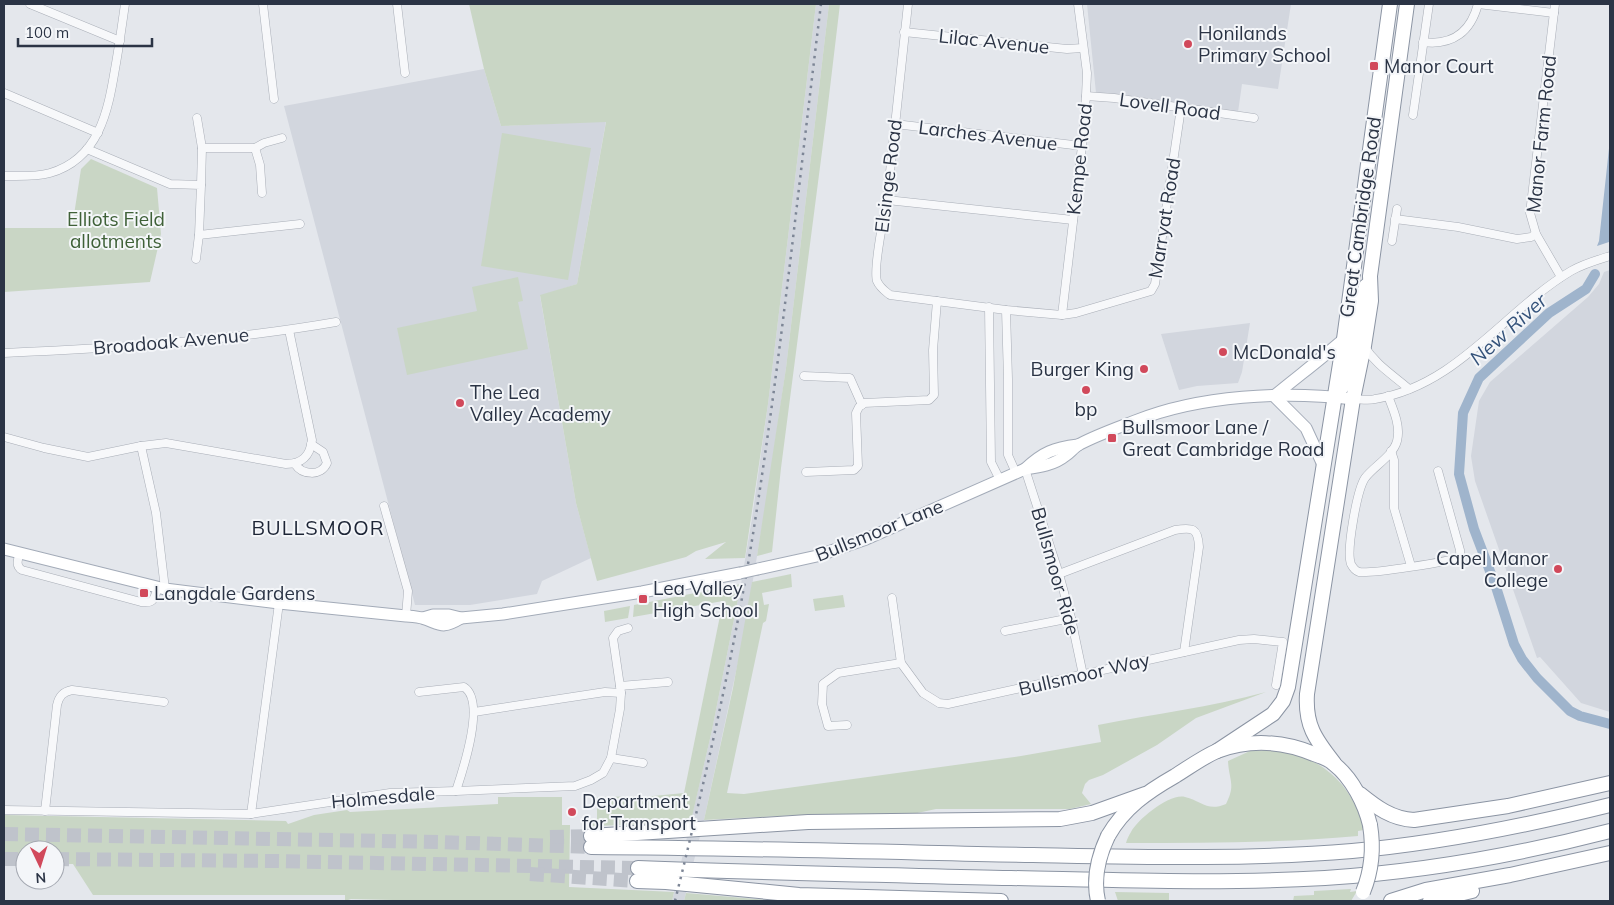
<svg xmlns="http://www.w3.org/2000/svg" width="1614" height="905" font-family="Mulish,sans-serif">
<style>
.built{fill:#d2d6de}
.green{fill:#c9d6c5}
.water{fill:#9fb4cc}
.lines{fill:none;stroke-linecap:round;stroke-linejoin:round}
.canal{stroke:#9fb4cc;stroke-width:10}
.highway-tunnel{stroke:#bfc3cb;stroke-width:14;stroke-dasharray:14 7;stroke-linecap:butt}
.street-casing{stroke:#a9aeb7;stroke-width:9}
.primary-casing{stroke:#a3abb8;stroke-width:13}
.highway-casing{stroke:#8b94a3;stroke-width:16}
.street{stroke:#f7f8fa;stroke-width:8}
.primary{stroke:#fff;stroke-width:11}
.highway{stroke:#fff;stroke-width:14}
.rail{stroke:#7d8696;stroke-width:2.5;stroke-dasharray:2.5 5;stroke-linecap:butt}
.primary-bridge-casing{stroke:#a3abb8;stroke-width:13;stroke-linecap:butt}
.highway-bridge-casing{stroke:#8b94a3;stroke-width:16;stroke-linecap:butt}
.primary-bridge{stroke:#fff;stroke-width:11}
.highway-bridge{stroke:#fff;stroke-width:14}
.poi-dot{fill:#d1495b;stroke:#f4f6f9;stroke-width:2}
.labels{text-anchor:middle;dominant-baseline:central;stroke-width:4;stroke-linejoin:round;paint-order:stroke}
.poi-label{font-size:19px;fill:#2b3445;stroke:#f4f6f9;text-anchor:start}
.street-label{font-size:19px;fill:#2b3445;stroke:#f4f6f9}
.park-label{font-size:19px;fill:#3f6138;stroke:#f4f6f9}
.water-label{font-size:20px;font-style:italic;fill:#34527a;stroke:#f4f6f9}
.neighbourhood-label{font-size:20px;letter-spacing:1px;fill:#1d2536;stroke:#f4f6f9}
</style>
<rect width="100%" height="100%" fill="#e4e7ec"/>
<g class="built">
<path d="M816 4H829L786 368 767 497 743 639 704 820 684 901H672L712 730 741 584 752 518 768 404Z"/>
<path d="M1087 4H1291L1278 89 1242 84 1238 112 1096 93Z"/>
<path d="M484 69 501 126 606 121 577 284 540 296 576 503 591 558 542 581 537 594 470 605H415L284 106Z"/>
<path d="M1610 270V712L1581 703 1540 657 1537 658 1475 481 1471 456 1479 401 1490 382 1588 297 1599 284 1604 272Z"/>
<path d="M1250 323 1242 372 1238 383 1197 386 1179 390 1161 334Z"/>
</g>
<g class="green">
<path d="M469 4H816L768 404 745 558 705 559 726 542 696 551 686 557 597 581 576 503 540 295 577 284 606 122 501 126 484 69Z"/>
<path d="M829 4H840L827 113 781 468 772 552 757 556 786 368Z"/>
<path d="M502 133 591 148 568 280 481 266Z"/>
<path d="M91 159 157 188 161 234 150 282 4 292V228H72L81 169Z"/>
<path d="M518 277 523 301 518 302 528 349 407 375 397 328 477 311 472 287Z"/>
<path d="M791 574 792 587 762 593 764 605 769 604 766 621 763 623 727 793 744 794 1021 756 1101 742 1098 725C1154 714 1211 707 1266 692L1196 718 1157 745 1103 775 1089 780 1085 784 1082 793 1091 804 1070 809H936L908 815H798L704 820 733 688 752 582Z"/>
<path d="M741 584 712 730 691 821 628 825 591 826V819H597V797L653 796 684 793 723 601 633 617 634 605Z"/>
<path d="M843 595 845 607 815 611 813 599Z"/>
<path d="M630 606 628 618 605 622 604 611Z"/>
<path d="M1264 750C1315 751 1352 780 1364 830L1358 831V836C1281 843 1203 843 1126 843 1127 839 1129 835 1131 832 1138 819 1170 793 1185 797 1202 801 1207 812 1226 804 1236 784 1229 781 1228 761L1250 751Z"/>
<path d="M498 797H562V825H570L569 887 674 892 672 901H435L351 899 345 901V895H93L73 864H55V850H25V864H4V815L286 821 288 824 314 815 347 810 350 812 498 804Z"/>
<path d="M1351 889 1350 892 1357 891 1351 901H1293L1294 896 1314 895V891Z"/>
<path d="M1115 892 1169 893V901H1118Z"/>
<path d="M686 893 768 900 780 901H684Z"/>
</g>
<path class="water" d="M1610 139 1609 242 1597 246 1599 241Z"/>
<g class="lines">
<path class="canal" d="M1595 274 1586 289 1549 313 1479 378 1463 413 1459 474 1474 529 1496 587 1514 644 1522 659 1537 678 1570 711 1580 716 1610 724"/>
<g class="highway-tunnel">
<path d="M4 834 439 842 591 847"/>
<path d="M550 837 591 836"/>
<path d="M4 859H25"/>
<path d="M55 859 273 861 638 868"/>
<path d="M530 874 637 881"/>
</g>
<defs>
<g id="street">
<path d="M30 4 120 41"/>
<path d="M263 4 274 99"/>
<path d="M397 4 405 73"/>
<path d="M908 4 887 200C884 215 873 270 877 281 880 288 885 291 890 295L1006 310 1062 315 1076 313 1151 291 1155 284 1181 108"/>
<path d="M1478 4 1554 13"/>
<path d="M1555 4 1530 213 1536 234 1561 277"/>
<path d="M904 32 1067 49 1083 48"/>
<path d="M1423 42C1453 46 1471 31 1478 4"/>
<path d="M4 93 98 133"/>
<path d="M1086 96 1114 98 1254 118"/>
<path d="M1413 115 1429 4"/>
<path d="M197 118 202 148"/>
<path d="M895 124 1082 146"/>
<path d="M255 148 260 165 262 193"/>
<path d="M87 149 170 184 201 185 199 235 300 224"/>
<path d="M4 176C18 176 36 177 50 173 99 159 108 111 115 69 119 47 122 25 125 4"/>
<path d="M201 185 202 148H255L264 143 282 138"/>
<path d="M887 200 1073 220"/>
<path d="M1395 219 1458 227 1517 239 1531 237 1536 234"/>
<path d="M1392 241 1397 209"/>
<path d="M196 259 199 235"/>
<path d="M989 307 991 462 1000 480"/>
<path d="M1006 310 1008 379V455L1016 473"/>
<path d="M1062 315 1082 146 1086 96 1087 73 1078 4"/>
<path d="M1364 346C1376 365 1393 375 1409 389"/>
<path d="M4 353C115 348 227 341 336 322"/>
<path d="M804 376 850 378 862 405"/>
<path d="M1388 396C1393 409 1401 426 1397 441 1393 456 1374 466 1365 478 1357 490 1346 551 1351 564 1353 568 1356 571 1359 572 1368 574 1451 562 1458 557 1461 555 1460 553 1460 550L1438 471"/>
<path d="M1353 399C1360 399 1368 401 1375 399 1457 386 1504 311 1571 271 1583 264 1597 260 1610 256"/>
<path d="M4 437 44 448 88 457 141 446 166 443 286 464C302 464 310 456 312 440L289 330"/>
<path d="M141 446 156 513 165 589"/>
<path d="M1391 451 1394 460V508L1411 566"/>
<path d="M295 464C302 475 321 477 327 463L323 452 311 444"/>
<path d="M1025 469 1059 574 1071 618 1083 675"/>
<path d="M806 472 854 470 858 466 856 413 859 407 864 403 929 400 934 395 933 350 937 301"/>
<path d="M384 506 408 591 406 616"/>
<path d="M20 552C18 559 15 566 22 570L141 602C154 604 154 599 158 587"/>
<path d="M1059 574 1175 530C1193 527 1198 528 1199 547L1184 652"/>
<path d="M892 598 901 663 923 693 939 703 948 704 1239 640 1254 639 1283 642 1276 685"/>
<path d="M1005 631 1071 618"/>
<path d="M620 686 668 682"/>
<path d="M419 692 464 687C486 701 463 770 456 791"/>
<path d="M474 712 605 692 621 693"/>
<path d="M847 725 828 726 822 704 823 684 838 673 901 663"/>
<path d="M611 758 643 763"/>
<path d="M4 810 251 814 390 793 456 791 575 786 591 780 603 773 611 758 620 709 621 693 613 638 618 631 628 628"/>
<path d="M45 811 57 705C59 696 63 692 72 690L164 702"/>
<path d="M251 814 279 603"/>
</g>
<g id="primary">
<path d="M1274 396C1297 377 1321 359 1344 339"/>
<path d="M1274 396 1306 428 1324 467"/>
<path d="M1025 469C1043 452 1054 448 1078 445"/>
<path d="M4 549 165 589 279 603 406 616C411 616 417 617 422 618 441 624 441 630 461 618"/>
<path d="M758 569 817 556 866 539 1025 469C1039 467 1054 465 1065 456 1070 453 1074 447 1080 444 1097 435 1117 428 1135 421 1200 395 1284 391 1353 399"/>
<path d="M423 618 433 615H449L461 618 503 614 642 592 740 573"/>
</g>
<g id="highway">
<path d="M1334 397 1349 378 1361 302 1366 286"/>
<path d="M1217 751 1273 714 1283 701 1288 687 1344 339 1390 4"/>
<path d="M1334 763C1315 739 1305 725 1307 694L1353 399 1364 346 1371 301 1370 276 1407 4"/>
<path d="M1360 794C1376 807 1392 819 1414 820L1508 806 1610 783"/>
<path d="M591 836 808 822 1060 819 1092 813 1145 794"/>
<path d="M1108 836C1124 808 1147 792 1175 776 1188 768 1203 757 1217 751 1249 739 1283 741 1314 754 1320 756 1329 759 1334 764 1352 778 1365 804 1370 825"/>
<path d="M591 847C738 848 886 852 1033 855 1139 857 1246 860 1352 851 1440 843 1525 826 1610 805"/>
<path d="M638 868C762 873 886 875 1011 878 1115 880 1220 884 1325 878 1421 872 1517 855 1610 831"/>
<path d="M637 881 666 882 799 895 1001 901"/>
<path d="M1391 901 1426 890 1510 875 1610 853"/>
<path d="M1430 901 1472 891"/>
</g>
</defs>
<use href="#street" class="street-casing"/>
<use href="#primary" class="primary-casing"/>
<use href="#highway" class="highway-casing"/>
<use href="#street" class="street"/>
<use href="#primary" class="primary"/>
<use href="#highway" class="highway"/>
<path class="rail" d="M675 901C705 780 733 658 753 534 781 358 799 181 821 4"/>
<defs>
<path id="primary-bridge" d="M740 573 758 569"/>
<g id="highway-bridge">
<path d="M1363 892C1372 870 1374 849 1370 825"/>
<path d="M1098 901C1093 879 1098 857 1108 836"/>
</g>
</defs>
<use href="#primary-bridge" class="primary-bridge-casing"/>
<use href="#highway-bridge" class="highway-bridge-casing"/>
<use href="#primary-bridge" class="primary-bridge"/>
<use href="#highway-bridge" class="highway-bridge"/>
</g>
<g class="poi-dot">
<circle cx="1188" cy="44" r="5"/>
<rect x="1369" y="61" width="10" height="10" rx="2.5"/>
<circle cx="1223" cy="352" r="5"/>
<circle cx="1144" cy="369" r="5"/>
<circle cx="1086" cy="390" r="5"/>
<circle cx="460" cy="403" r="5"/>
<rect x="1107" y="433" width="10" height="10" rx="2.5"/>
<circle cx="1558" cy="569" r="5"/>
<rect x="139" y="588" width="10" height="10" rx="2.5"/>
<rect x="638" y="594" width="10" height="10" rx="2.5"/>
<circle cx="572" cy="812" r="5"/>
</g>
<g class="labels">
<g class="poi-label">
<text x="1198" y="33">Honilands<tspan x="1198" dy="22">Primary School</tspan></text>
<text x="1384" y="66">Manor Court</text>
<text x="1233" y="352">McDonald's</text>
<text x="1134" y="369" text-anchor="end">Burger King</text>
<text x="470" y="392">The Lea<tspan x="470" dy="22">Valley Academy</tspan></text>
<text x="1086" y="409" text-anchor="middle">bp</text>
<text x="1122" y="427">Bullsmoor Lane /<tspan x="1122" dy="22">Great Cambridge Road</tspan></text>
<text x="1548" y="558" text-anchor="end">Capel Manor<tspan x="1548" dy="22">College</tspan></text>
<text x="653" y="588">Lea Valley<tspan x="653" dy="22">High School</tspan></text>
<text x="154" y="593">Langdale Gardens</text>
<text x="582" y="801">Department<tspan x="582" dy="22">for Transport</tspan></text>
</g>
<g class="street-label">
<text transform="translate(994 41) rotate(6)">Lilac Avenue</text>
<text transform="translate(1170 106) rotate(8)">Lovell Road</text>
<text transform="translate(1541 134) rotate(-84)">Manor Farm Road</text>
<text transform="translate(988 135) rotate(7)">Larches Avenue</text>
<text transform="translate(1079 159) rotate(-84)">Kempe Road</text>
<text transform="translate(888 176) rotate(-83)">Elsinge Road</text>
<text transform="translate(1360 217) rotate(-82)">Great Cambridge Road</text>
<text transform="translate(1164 218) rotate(-81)">Marryat Road</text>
<text transform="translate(171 341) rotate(-5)">Broadoak Avenue</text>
<text transform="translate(879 530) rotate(-22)">Bullsmoor Lane</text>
<text transform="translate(1056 571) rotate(74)">Bullsmoor Ride</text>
<text transform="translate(1084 674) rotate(-13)">Bullsmoor Way</text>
<text transform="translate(383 797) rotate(-5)">Holmesdale</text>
</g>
<g class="park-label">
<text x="116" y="219">Elliots Field<tspan x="116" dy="22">allotments</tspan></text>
</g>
<g class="water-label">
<text transform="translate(1508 329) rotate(-42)">New River</text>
</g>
<g class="neighbourhood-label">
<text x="318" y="527">BULLSMOOR</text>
</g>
</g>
<rect width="1614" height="905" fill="none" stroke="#2b3445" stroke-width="10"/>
<g transform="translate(40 865) rotate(176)"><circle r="24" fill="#f4f6f9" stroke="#a4a8b1"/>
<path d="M0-4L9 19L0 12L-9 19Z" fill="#d1495b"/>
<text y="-8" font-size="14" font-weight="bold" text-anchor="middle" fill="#2b3445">N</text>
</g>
<path d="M18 38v8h134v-8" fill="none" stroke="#2b3445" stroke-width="2.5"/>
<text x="25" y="38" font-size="15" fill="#2b3445" stroke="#f4f6f9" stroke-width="4" paint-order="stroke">100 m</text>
</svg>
